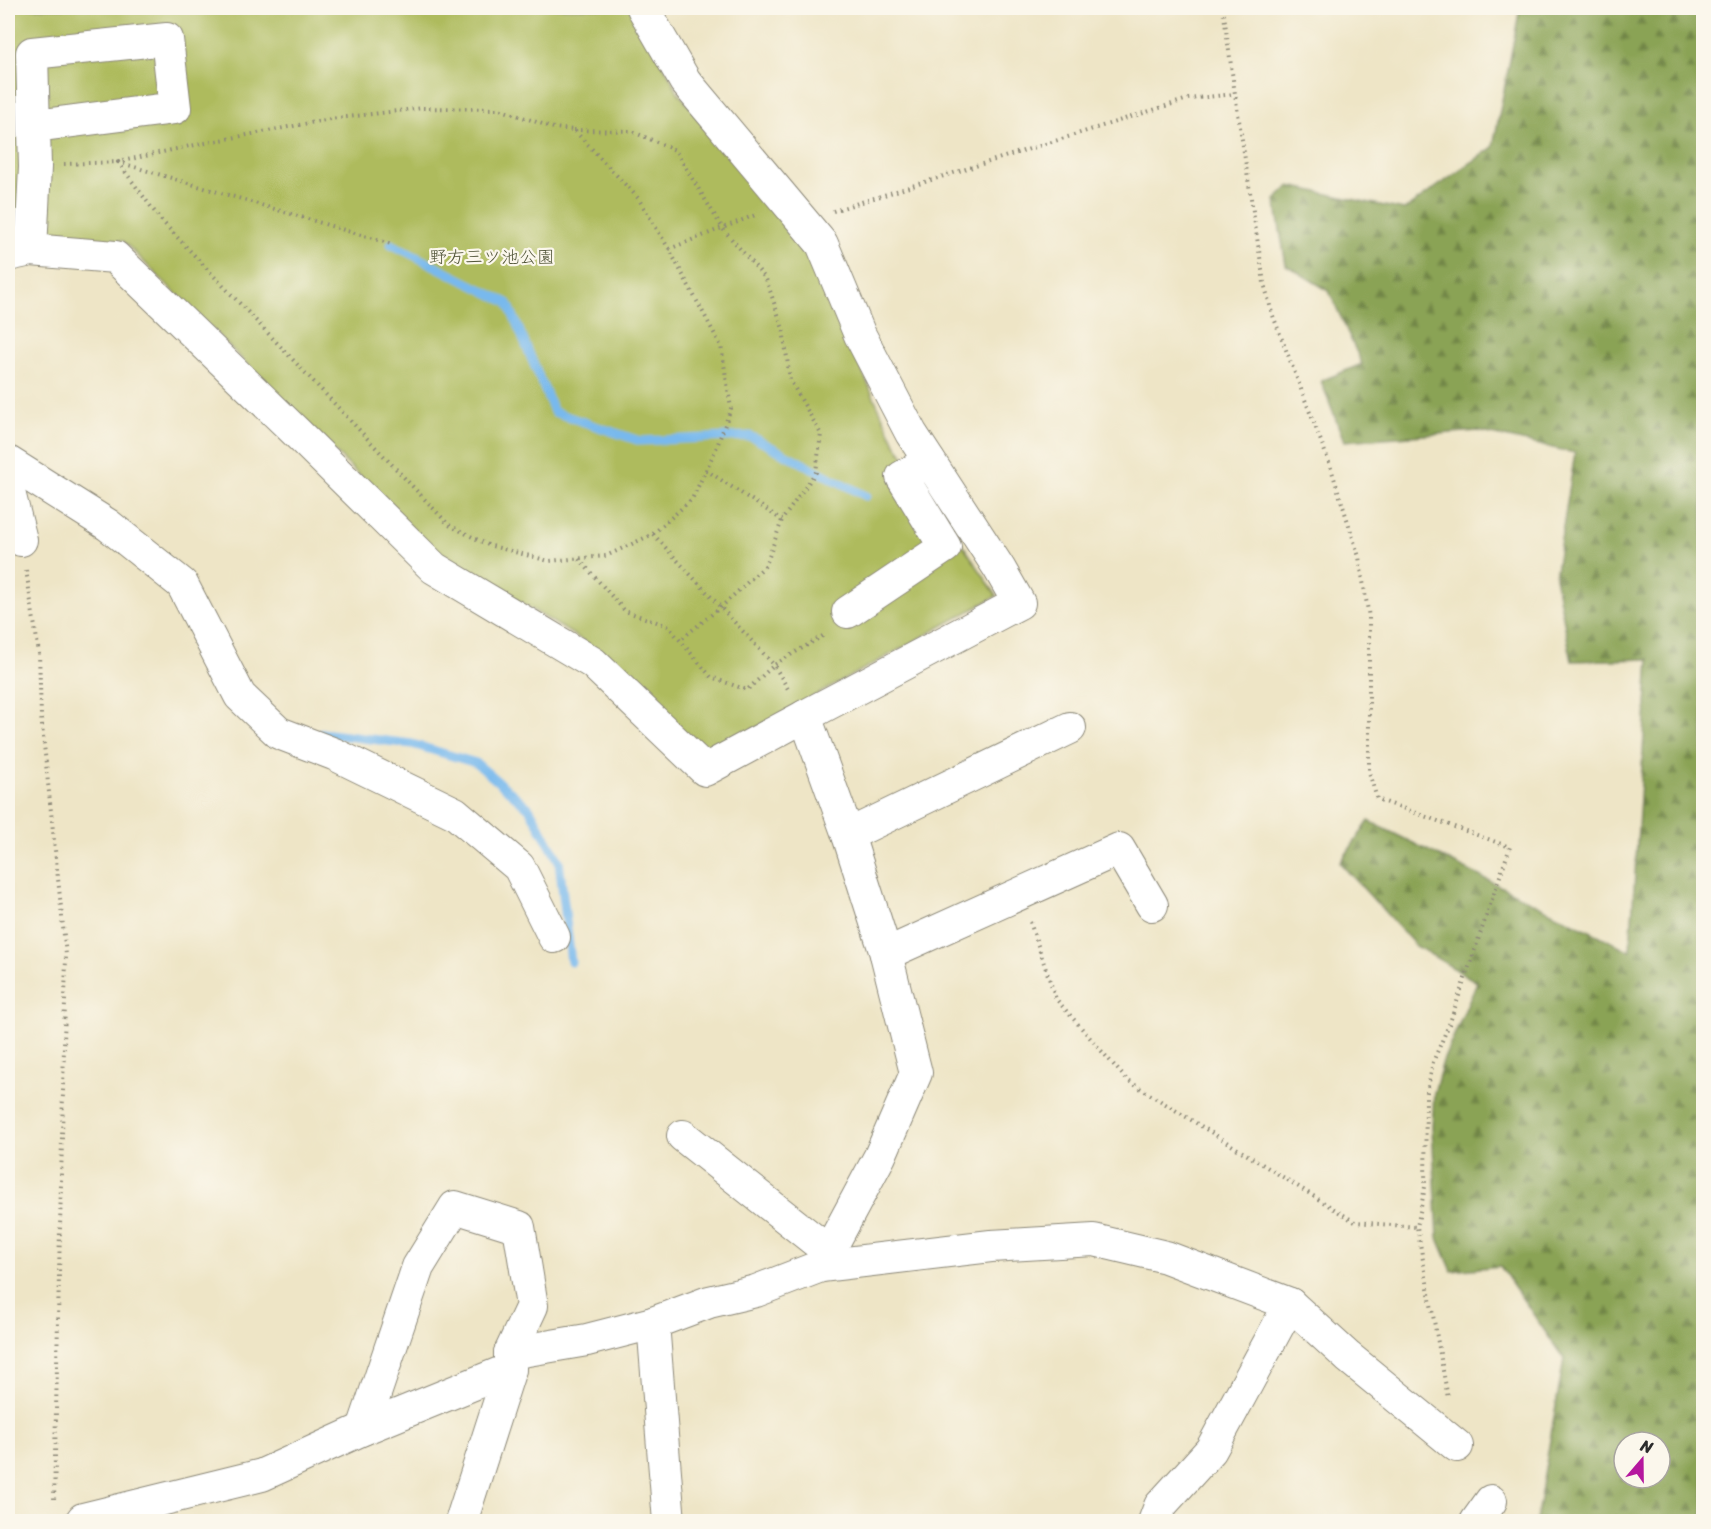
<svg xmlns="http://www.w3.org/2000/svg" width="1711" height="1529" font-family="Sriracha,'Klee One',sans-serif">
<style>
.green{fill:#aebb5d;stroke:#6c7344;stroke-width:1.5}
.forest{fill:url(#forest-firs);stroke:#5a6740;stroke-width:1.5;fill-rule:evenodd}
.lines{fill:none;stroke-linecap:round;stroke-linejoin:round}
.stream{stroke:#78b9ed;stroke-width:9}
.minor-casing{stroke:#8c8878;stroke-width:34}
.path{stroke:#8c8878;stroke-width:4;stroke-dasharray:1.5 4.5;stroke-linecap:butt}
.minor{stroke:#fff;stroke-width:32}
.labels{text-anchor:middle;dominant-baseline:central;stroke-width:4.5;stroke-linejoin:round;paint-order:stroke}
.park-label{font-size:18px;fill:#52563a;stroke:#fbf7ec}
</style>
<defs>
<pattern id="forest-firs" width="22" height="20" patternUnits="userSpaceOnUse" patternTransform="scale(1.5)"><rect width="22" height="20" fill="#8aa354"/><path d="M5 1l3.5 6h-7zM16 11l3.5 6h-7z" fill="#718546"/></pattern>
</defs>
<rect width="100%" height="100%" fill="#fbf7ec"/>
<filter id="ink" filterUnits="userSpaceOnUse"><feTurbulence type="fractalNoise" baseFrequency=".0167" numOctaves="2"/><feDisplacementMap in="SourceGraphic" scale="12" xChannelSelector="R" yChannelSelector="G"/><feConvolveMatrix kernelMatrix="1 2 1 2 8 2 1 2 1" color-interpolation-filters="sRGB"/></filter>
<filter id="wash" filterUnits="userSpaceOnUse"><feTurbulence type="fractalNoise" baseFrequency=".008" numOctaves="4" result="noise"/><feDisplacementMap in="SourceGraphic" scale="24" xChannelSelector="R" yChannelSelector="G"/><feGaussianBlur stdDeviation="1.35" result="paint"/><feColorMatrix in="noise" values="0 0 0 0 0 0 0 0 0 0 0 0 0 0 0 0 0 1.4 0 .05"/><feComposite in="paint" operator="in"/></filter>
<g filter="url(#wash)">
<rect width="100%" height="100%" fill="#eee5c6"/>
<path class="green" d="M8 8H634L678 92 810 258 895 443 997 596 705 756 595 648 433 549 123 241 23 236 8 239Z"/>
<path class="forest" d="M1520 8H1703L1704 1509 1702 1521H1536L1564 1359 1500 1266 1452 1271 1438 1238 1432 1127 1434 1093 1443 1061 1477 982 1416 946 1340 863 1369 821 1630 951 1649 659 1572 661 1555 577 1575 453 1478 431 1344 441 1321 381 1362 364 1329 291 1286 265 1275 200 1290 186 1404 210 1493 147ZM1624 1442H1660V1478H1624Z"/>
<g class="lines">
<g class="stream">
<path d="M391 244 508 303 554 412 640 441 750 436 866 496"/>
<path d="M322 733 412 744 476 763 529 808 559 861 571 962"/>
</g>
</g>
</g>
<g filter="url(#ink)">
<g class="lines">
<defs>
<g id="minor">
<path d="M643 8 685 81 822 244 860 335 911 433 999 568 1019 603 805 716 848 835 886 954 916 1073 880 1156 821 1266"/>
<path d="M31 250 35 167 32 53 167 39 175 108 35 126"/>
<path d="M8 255 31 250 115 257 296 432 434 568 593 663 705 770 805 716"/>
<path d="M8 462 108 525 182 584 240 696 279 733 334 754 455 813 519 867 554 937"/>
<path d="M8 488 21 540"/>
<path d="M848 612 945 547 902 477 929 461"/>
<path d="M848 835 1070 728"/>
<path d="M886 954 1119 849 1152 905"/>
<path d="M683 1136 828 1251"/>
<path d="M653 1323 669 1522"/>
<path d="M363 1429 418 1267 455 1207 519 1227 532 1306 510 1353"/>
<path d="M81 1522 83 1519 262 1475 363 1429 510 1369V1353L587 1340 653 1323 709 1302 756 1291 821 1266 991 1246 1094 1240 1166 1257 1290 1304 1348 1357 1457 1446"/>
<path d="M461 1522 510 1369"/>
<path d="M1154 1522 1160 1506 1211 1450 1290 1304"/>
<path d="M1476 1522 1491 1501"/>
</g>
</defs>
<use href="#minor" class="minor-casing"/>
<g class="path">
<path d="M1223 8 1235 94 1264 283 1272 313 1330 465 1359 557 1369 617V772L1377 799 1510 847 1450 1022 1433 1062 1426 1097 1425 1187 1417 1227 1448 1398"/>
<path d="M423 108 499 109 554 128 574 130 638 198 669 249 721 346 731 408 716 449 692 499 653 534 606 556 549 561 488 545 449 525 160 219 118 162 185 147 330 119Z"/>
<path d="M574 130 631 131 675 150 723 229 766 279 783 329 790 380 821 434 816 472 782 520 766 565 721 607 680 640"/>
<path d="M64 164 118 162 391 244"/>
<path d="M833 211 1188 99 1235 94"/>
<path d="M669 249 758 214"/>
<path d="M706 470 782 520"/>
<path d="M653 534 774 665 788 689"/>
<path d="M579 559 625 611 668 626 711 677 747 690 774 665 826 634"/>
<path d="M26 570 39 653 41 716 66 955 54 1502"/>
<path d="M1030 922 1056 999 1127 1080 1355 1222 1417 1227"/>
</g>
<use href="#minor" class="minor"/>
</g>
</g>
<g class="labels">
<g class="park-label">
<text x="492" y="257">野方三ツ池公園</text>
</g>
</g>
<rect width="1711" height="1529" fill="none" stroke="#fbf7ec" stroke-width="30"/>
<g transform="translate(1642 1460) rotate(20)"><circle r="28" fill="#fbf7ec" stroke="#a8a59f" stroke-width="1.5"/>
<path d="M0-4.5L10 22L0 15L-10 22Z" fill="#b5179e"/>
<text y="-9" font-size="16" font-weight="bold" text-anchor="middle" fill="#2b2b2b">N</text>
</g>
</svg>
